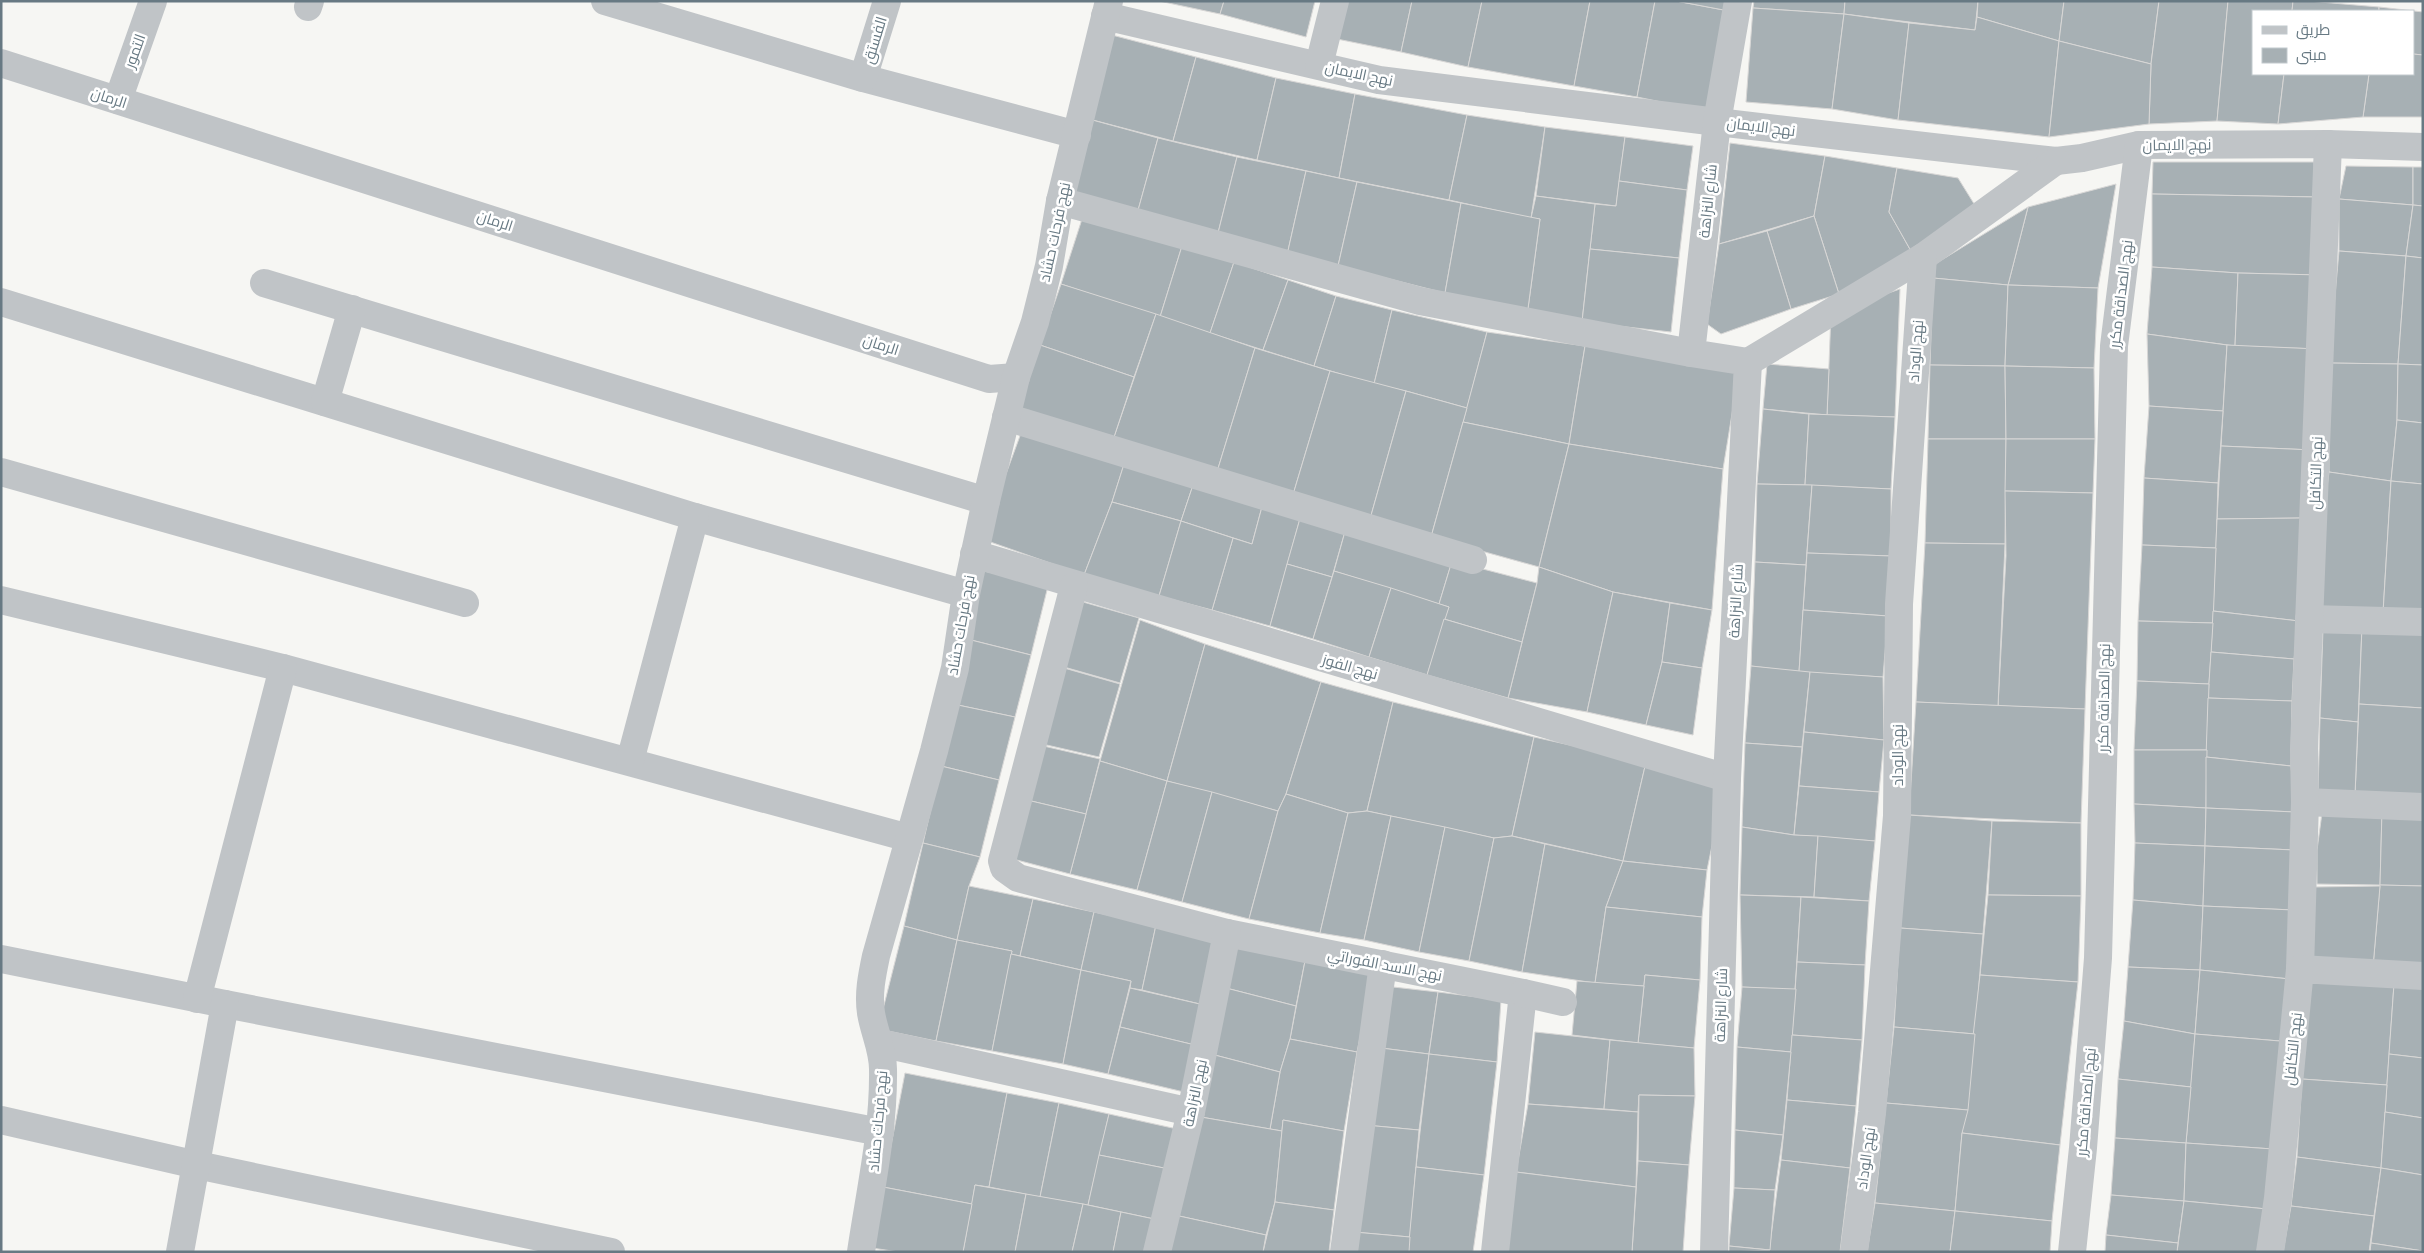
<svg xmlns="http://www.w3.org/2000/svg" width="2424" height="1253" font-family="'Roboto Condensed',Cairo,sans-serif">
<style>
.building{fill:#a7b0b4;stroke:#d8d7d6}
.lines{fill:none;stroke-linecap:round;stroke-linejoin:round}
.minor{stroke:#c0c4c7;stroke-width:28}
.tertiary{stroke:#c0c4c7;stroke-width:28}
.labels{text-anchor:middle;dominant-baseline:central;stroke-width:5;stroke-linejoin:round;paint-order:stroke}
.street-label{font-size:15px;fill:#677983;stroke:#fff}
</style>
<rect width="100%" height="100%" fill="#f6f6f3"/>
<g class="building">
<path d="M1159 1H1224L1220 14Z"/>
<path d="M1224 1H1315L1306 37 1220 14Z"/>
<path d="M1345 1H1412L1401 52 1337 39Z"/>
<path d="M1412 1H1482L1468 67 1401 52Z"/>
<path d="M1482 1H1590L1574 86 1468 67Z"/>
<path d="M1590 1H1655L1637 97 1574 86Z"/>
<path d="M1655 1H1676L1729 11 1710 112 1637 97Z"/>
<path d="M1676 1H1731L1729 11Z"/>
<path d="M1754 1H1845L1844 14 1753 8Z"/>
<path d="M1845 1H1978L1975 30 1844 14Z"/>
<path d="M1978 1H2064L2059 41 1977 17Z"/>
<path d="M2064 1H2159L2151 64 2059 41Z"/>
<path d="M2159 1H2228L2217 121 2149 124 2151 64Z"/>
<path d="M2228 1H2293L2292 11H2253V74H2284L2278 124 2217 121Z"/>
<path d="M2293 1H2308L2379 7V11H2292Z"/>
<path d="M2379 7 2423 12V55L2413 54V11H2379Z"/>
<path d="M1753 8 1844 14 1832 109 1746 102Z"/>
<path d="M1844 14 1909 23 1898 120 1832 109Z"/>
<path d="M1977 17 2059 41 2049 137 1898 120 1909 23 1975 30Z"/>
<path d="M1108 34 1196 57 1173 141 1085 118Z"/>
<path d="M2059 41 2151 64 2149 124 2049 137Z"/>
<path d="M2413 54 2423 55V117H2363L2369 74H2413Z"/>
<path d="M1196 57 1276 78 1257 160 1173 141Z"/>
<path d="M2284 74H2369L2363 117 2278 124Z"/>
<path d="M1276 78 1355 94 1339 178 1257 160Z"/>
<path d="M1355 94 1467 115 1449 200 1339 178Z"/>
<path d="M1467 115 1545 127 1531 218 1449 200Z"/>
<path d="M1085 118 1158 138 1137 214 1063 193Z"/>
<path d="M1545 127 1625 137 1616 206 1536 196Z"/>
<path d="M1625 137 1693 146 1687 190 1619 181Z"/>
<path d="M1158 138 1237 157 1217 237 1137 214Z"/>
<path d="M1730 143 1825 156 1814 216 1719 244Z"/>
<path d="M1825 156 1897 168 1889 212 1911 251 1839 294 1814 216Z"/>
<path d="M1237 157 1306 171 1287 255 1217 237Z"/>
<path d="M2153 162H2314L2317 197 2152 194Z"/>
<path d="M2346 166 2413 167V205L2339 199Z"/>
<path d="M2413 167H2423V206L2413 205Z"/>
<path d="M1897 168 1958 178 1976 207 1911 251 1889 212Z"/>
<path d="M1306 171 1357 182 1338 266 1287 255Z"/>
<path d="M1619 181 1687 190 1679 258 1590 249 1595 204 1616 206Z"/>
<path d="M1357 182 1461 203 1445 293 1338 266Z"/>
<path d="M2116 184 2098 288 2008 285 2028 207Z"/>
<path d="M2152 194 2317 197 2320 275 2238 273 2152 267Z"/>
<path d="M1536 196 1595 204 1582 322 1527 316 1540 219 1531 218Z"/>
<path d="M2339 199 2413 205 2406 256 2339 251Z"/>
<path d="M1461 203 1540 219 1527 316 1445 293Z"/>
<path d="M2413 205 2423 206V258L2406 256Z"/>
<path d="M2028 207 2008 285 1933 278 1935 264Z"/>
<path d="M1083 216 1182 246 1160 317 1061 284Z"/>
<path d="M1814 216 1839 294 1791 309 1767 231Z"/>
<path d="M1767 231 1791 309 1721 334 1707 324 1719 244Z"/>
<path d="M1182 246 1234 262 1210 333 1160 317Z"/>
<path d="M1590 249 1679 258 1671 332 1582 322Z"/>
<path d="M2339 251 2406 256 2398 364 2329 363Z"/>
<path d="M2406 256 2423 258V365L2398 364Z"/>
<path d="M1234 262 1288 280 1263 350 1210 333Z"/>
<path d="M2152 267 2238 273 2235 346 2147 334Z"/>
<path d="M2238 273 2320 275 2318 349 2235 346Z"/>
<path d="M1933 278 2008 285 2005 366 1930 365Z"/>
<path d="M1288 280 1336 296 1314 366 1263 350Z"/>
<path d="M1061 284 1156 314 1134 377 1040 345Z"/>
<path d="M2008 285 2098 288 2094 368 2005 366Z"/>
<path d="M1900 289 1895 417 1827 415 1831 313Z"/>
<path d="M1336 296 1392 310 1374 384 1314 366Z"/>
<path d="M1392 310 1487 332 1467 408 1406 391 1374 384Z"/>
<path d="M1156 314 1255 348 1216 475 1112 443Z"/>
<path d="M1487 332 1585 346 1569 444 1463 422Z"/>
<path d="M2147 334 2227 345 2223 411 2149 406Z"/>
<path d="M1040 345 1134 377 1112 443 1017 413Z"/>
<path d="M2227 345 2318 349 2313 450 2221 446Z"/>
<path d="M1585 346 1739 371 1723 469 1569 444Z"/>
<path d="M1255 348 1330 371 1292 498 1216 475Z"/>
<path d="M2329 363 2398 364 2397 420 2391 481 2329 472Z"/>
<path d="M1767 364 1829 369 1827 415 1763 409Z"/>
<path d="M2398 364 2423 365V423L2397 420Z"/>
<path d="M1930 365 2005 366 2006 439H1928Z"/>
<path d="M2005 366 2094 368 2095 439H2006Z"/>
<path d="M1330 371 1406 391 1370 519 1292 498Z"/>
<path d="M1406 391 1467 408 1431 537 1370 519Z"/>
<path d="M2149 406 2223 411 2218 483 2144 478Z"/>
<path d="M1763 409 1809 414 1805 485 1757 484Z"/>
<path d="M1809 414 1895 417 1891 489 1805 485Z"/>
<path d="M2397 420 2423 423V484L2391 481Z"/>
<path d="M1463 422 1569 444 1539 567 1431 537Z"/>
<path d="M1024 425 1125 461 1112 502 1084 575 982 539Z"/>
<path d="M1928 439H2006L2005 544 1925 543Z"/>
<path d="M2006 439H2095L2093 493 2005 491Z"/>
<path d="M1569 444 1723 469 1712 610 1613 592 1539 567Z"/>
<path d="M2221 446 2313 450 2301 518 2217 519Z"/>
<path d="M1125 461 1194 482 1181 521 1112 502Z"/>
<path d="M2329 472 2391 481 2383 613 2311 615Z"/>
<path d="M2144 478 2218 483 2216 548 2142 545Z"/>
<path d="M2391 481 2423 484V616L2383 613Z"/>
<path d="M1194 482 1263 503 1252 544 1181 521Z"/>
<path d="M1757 484 1812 485 1806 565 1755 562Z"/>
<path d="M1812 485 1891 489V556L1807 553Z"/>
<path d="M2005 491 2093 493 2085 709 1998 706 2006 556Z"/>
<path d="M1112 502 1181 521 1159 596 1084 575Z"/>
<path d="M1263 503 1301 515 1270 626 1212 610 1233 538 1252 544Z"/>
<path d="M1301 515 1346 528 1332 577 1287 564Z"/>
<path d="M2301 518 2299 621 2213 611 2217 519Z"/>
<path d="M1181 521 1233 538 1212 610 1159 596Z"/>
<path d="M1346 528 1452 561 1439 604 1334 571Z"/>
<path d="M1925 543 2005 544 1998 706 1916 702Z"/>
<path d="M2142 545 2216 548 2213 623 2138 621Z"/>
<path d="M1807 553 1891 556 1888 616 1803 610Z"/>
<path d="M1452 561 1537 583 1522 642 1444 619 1449 607 1439 604Z"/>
<path d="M1755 562 1806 565 1799 672 1751 666Z"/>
<path d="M1287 564 1332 577 1313 639 1270 626Z"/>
<path d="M1539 567 1613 592 1587 712 1508 698 1537 583Z"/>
<path d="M984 571 1048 586 1031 655 967 639Z"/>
<path d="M1334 571 1391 588 1369 657 1313 639Z"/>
<path d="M1391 588 1449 607 1427 675 1369 657Z"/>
<path d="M1613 592 1670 603 1662 662 1646 725 1587 712Z"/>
<path d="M1076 600 1139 618 1120 683 1057 665Z"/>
<path d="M1670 603 1712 610 1702 668 1662 662Z"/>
<path d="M1803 610 1888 616 1883 677 1799 672Z"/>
<path d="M2213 611 2299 621 2294 659 2211 652Z"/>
<path d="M1444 619 1522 642 1508 698 1427 675Z"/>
<path d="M1140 620 1205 644 1167 781 1100 761Z"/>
<path d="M2138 621 2213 623 2209 684 2137 681Z"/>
<path d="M2362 626 2358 722 2320 718 2323 629Z"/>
<path d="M2362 626 2423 628V708L2359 704Z"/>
<path d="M967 639 1031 655 1015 717 953 704Z"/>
<path d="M1205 644 1321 682 1286 794 1278 811 1167 781Z"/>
<path d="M2211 652 2294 659 2292 701 2208 698Z"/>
<path d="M1662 662 1702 668 1693 735 1646 725Z"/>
<path d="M1057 666 1120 684 1099 757 1038 743Z"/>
<path d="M1751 666 1810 672 1802 747 1745 743Z"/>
<path d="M1810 672 1883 677 1884 740 1804 732Z"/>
<path d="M2137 681 2209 684 2207 750H2134Z"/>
<path d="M1321 682 1393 702 1367 811 1348 813 1286 794Z"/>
<path d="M2208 698 2292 701 2291 766 2206 757Z"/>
<path d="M1393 702 1534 737 1512 836 1494 838 1367 811Z"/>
<path d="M1916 702 2085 709 2081 823 1909 815Z"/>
<path d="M953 704 1015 717 999 780 941 766Z"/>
<path d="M2359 704 2423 708V798L2355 795Z"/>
<path d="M2320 718 2358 722 2355 795 2318 793Z"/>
<path d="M1804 732 1884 740 1879 792 1799 786Z"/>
<path d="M1534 737 1646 762 1623 861 1512 836Z"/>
<path d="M1745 743 1802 747 1794 835 1742 827Z"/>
<path d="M1039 745 1100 759 1086 814 1027 800Z"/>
<path d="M2134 750H2207L2206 808 2134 804Z"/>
<path d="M2206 757 2291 766 2295 812 2206 808Z"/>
<path d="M1100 761 1167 781 1137 890 1070 874Z"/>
<path d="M1646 762 1724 787 1707 870 1623 861Z"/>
<path d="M941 766 999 780 980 857 923 843Z"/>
<path d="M1167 781 1212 792 1182 902 1137 890Z"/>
<path d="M1799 786 1879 792 1875 841 1794 835Z"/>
<path d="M1212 792 1278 811 1249 919 1182 902Z"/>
<path d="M1286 794 1348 813 1320 933 1249 919 1278 811Z"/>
<path d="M1027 800 1086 814 1070 874 1013 859Z"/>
<path d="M2134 804 2206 808 2205 846 2135 843Z"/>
<path d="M2206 808 2295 812 2294 850 2205 846Z"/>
<path d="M2382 810 2380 885 2317 884V850L2322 813Z"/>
<path d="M2382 810 2423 811V886L2380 885Z"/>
<path d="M1367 811 1391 816 1364 940 1320 933 1348 813Z"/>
<path d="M1909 815 1992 821 1983 934 1900 928Z"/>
<path d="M1391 816 1445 827 1419 952 1364 940Z"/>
<path d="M1992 821 2081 823V896L1988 895Z"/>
<path d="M1445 827 1494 838 1469 961 1419 952Z"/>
<path d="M1742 827 1794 835 1818 836 1814 897 1740 895Z"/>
<path d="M1512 836 1545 844 1522 972 1469 961 1494 838Z"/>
<path d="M1818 836 1875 841 1869 901 1814 897Z"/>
<path d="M923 843 980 857 969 886 957 940 904 926Z"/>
<path d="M2135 843 2205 846 2203 906 2133 900Z"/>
<path d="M1545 844 1623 861 1606 907 1595 983 1522 972Z"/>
<path d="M2205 846 2294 850 2293 910 2203 906Z"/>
<path d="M1623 861 1707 870 1702 917 1606 907Z"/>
<path d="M2380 885 2423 886V969L2373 967Z"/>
<path d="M969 886 1033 899 1020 956 1011 954 1012 951 957 940Z"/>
<path d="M2380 886 2373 967 2307 962 2314 887Z"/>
<path d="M1740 895 1801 897 1795 990 1742 987Z"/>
<path d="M1988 895 2081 896 2078 982 1980 975Z"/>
<path d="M1801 897 1869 901 1865 965 1797 962Z"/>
<path d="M1033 899 1094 912 1081 970 1020 956Z"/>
<path d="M2133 900 2203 906 2200 970 2128 967Z"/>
<path d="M2203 906 2293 910 2290 979 2200 970Z"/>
<path d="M1606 907 1702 917 1700 980 1645 975 1644 986 1595 983Z"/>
<path d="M1094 912 1156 925 1142 990 1130 988 1131 981 1081 970Z"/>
<path d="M1156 925 1221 939 1204 1005 1142 990Z"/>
<path d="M904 926 957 940 936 1041 878 1029Z"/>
<path d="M1900 928 1983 934 1975 1034 1894 1027Z"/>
<path d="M957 940 1012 951 992 1051 936 1041Z"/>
<path d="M1237 945 1305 961 1296 1006 1226 988Z"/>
<path d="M1011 954 1081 970 1063 1064 992 1051Z"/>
<path d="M1305 961 1373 974 1357 1052 1290 1039Z"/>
<path d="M1797 962 1865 965 1862 1040 1792 1035Z"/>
<path d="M2128 967 2200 970 2195 1034 2124 1021Z"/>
<path d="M1081 970 1131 981 1108 1074 1063 1064Z"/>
<path d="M2200 970 2290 979 2280 1041 2195 1034Z"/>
<path d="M1645 975 1700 980 1694 1048 1638 1043Z"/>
<path d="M1980 975 2078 982 2060 1145 1962 1133Z"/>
<path d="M2309 978 2394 984 2387 1085 2302 1079Z"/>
<path d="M1577 981 1644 986 1638 1043 1572 1035Z"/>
<path d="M2394 984 2423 987V1058L2389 1054Z"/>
<path d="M1384 986 1438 992 1429 1054 1373 1047Z"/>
<path d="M1742 987 1796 989 1791 1052 1737 1047Z"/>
<path d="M1130 988 1204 1005 1195 1045 1120 1027Z"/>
<path d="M1226 988 1296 1006 1290 1039 1280 1072 1207 1053Z"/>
<path d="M1438 992 1501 1000 1497 1062 1429 1054Z"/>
<path d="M2124 1021 2195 1034 2191 1087 2118 1079Z"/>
<path d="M1120 1027 1195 1045 1184 1092 1108 1074Z"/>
<path d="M1894 1027 1975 1034 1968 1110 1886 1103Z"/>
<path d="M1535 1032 1610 1040 1604 1109 1528 1104Z"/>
<path d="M2195 1034 2280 1041 2273 1149 2186 1143Z"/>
<path d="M1792 1035 1862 1040 1856 1106 1787 1100Z"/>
<path d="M1290 1039 1357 1052 1344 1131 1283 1120 1282 1131 1270 1129 1280 1072Z"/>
<path d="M1610 1040 1694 1048 1695 1096 1639 1095 1638 1112 1604 1109Z"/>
<path d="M1373 1047 1429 1054 1419 1130 1365 1125Z"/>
<path d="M1737 1047 1791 1052 1783 1135 1735 1130Z"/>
<path d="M1207 1053 1280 1072 1270 1129 1195 1116Z"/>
<path d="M1429 1054 1497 1062 1484 1175 1416 1167Z"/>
<path d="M2389 1054 2423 1058V1118L2385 1112Z"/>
<path d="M905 1073 1007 1093 989 1187 975 1185 972 1204 883 1187Z"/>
<path d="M2118 1079 2191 1087 2186 1143 2115 1138Z"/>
<path d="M2302 1079 2387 1085 2381 1168 2297 1157Z"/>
<path d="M1007 1093 1059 1103 1040 1197 989 1187Z"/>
<path d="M1639 1095 1695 1096 1689 1165 1638 1161Z"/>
<path d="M1787 1100 1856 1106 1850 1168 1781 1160Z"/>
<path d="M1059 1103 1109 1114 1088 1205 1040 1197Z"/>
<path d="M1886 1103 1968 1110 1962 1133 1955 1211 1875 1203Z"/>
<path d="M1528 1104 1638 1112 1636 1187 1516 1172Z"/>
<path d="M2385 1112 2423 1118V1175L2381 1168Z"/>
<path d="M1109 1114 1177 1129 1169 1169 1099 1155Z"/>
<path d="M1195 1116 1282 1131 1275 1202 1266 1235 1170 1214Z"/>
<path d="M1283 1120 1344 1131 1334 1210 1275 1202Z"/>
<path d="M1365 1125 1419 1130 1410 1237 1354 1232Z"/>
<path d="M1735 1130 1783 1135 1775 1190 1734 1188Z"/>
<path d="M1962 1133 2060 1145 2052 1221 1955 1211Z"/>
<path d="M2115 1138 2186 1143 2184 1201 2111 1195Z"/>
<path d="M2186 1143 2273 1149 2267 1209 2184 1201Z"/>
<path d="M1099 1155 1169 1169 1159 1220 1088 1205Z"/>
<path d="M2297 1157 2381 1168 2374 1216 2291 1206Z"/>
<path d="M1781 1160 1850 1168 1840 1252H1769Z"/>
<path d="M1638 1161 1689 1165 1683 1252H1632Z"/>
<path d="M1416 1167 1484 1175 1473 1252H1408Z"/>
<path d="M2381 1168 2423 1175V1251L2371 1243Z"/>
<path d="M1516 1172 1636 1187 1632 1252H1506Z"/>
<path d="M975 1185 1026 1194 1015 1252H963Z"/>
<path d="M883 1187 972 1204 963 1252H899L872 1248Z"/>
<path d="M1734 1188 1775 1190 1770 1250 1729 1246Z"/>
<path d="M1026 1194 1083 1204 1072 1252H1015Z"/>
<path d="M2111 1195 2184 1201 2178 1243 2106 1235Z"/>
<path d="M2184 1201 2267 1209 2262 1252H2177Z"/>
<path d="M1275 1202 1334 1210 1329 1252H1263Z"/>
<path d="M1875 1203 1955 1211 1950 1252H1867Z"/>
<path d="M1083 1204 1121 1212 1113 1252H1072Z"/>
<path d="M2291 1206 2374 1216 2369 1252H2283Z"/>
<path d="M1955 1211 2052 1221 2050 1252H1950Z"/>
<path d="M1121 1212 1159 1220 1152 1252H1113Z"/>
<path d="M1170 1214 1266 1235 1263 1252H1161Z"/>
<path d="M1354 1232 1410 1237 1409 1252H1351Z"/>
<path d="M2106 1235 2178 1243 2177 1252H2105Z"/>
<path d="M2371 1243 2423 1251V1252H2370Z"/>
<path d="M1729 1246 1770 1250 1729 1252Z"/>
</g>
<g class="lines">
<g class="minor">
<path d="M605 1 863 78 1077 135"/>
<path d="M308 7 310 1"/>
<path d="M1105 16 1379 80 1717 122 2056 161 2082 158 2139 145 2328 144 2423 147"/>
<path d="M1 63 989 379 1016 377"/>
<path d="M1319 65 1335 1"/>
<path d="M863 78 887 1"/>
<path d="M118 100 153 1"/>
<path d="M1060 201 1420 301 1691 353"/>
<path d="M264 283 986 501"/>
<path d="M1 302 695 517 966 594"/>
<path d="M1748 362 1923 257 2056 161"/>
<path d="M325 402 352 309"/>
<path d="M1006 417 1473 560"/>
<path d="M1 472 465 603"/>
<path d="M974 554 1727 778"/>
<path d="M1074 586 1002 861 1004 868 1018 878 1227 933 1523 993 1495 1252"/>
<path d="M1 600 283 668 909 838"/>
<path d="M2309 619 2423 622"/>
<path d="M630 761 695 517"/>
<path d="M2305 802 2423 807"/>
<path d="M1 959 225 1004 880 1132"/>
<path d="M2300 969 2305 802 2304 749 2328 144"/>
<path d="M1523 993 1563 1002"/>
<path d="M197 999 283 668"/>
<path d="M880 1043 1191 1112"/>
<path d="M1 1120 197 1165 611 1252"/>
<path d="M180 1252 225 1004"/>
<path d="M1157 1252 1191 1112 1227 933"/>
<path d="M1344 1252 1383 964"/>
<path d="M1714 1252 1727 778 1748 362 1691 353 1717 122 1738 1"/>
<path d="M1854 1252 1872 1113 1897 816 1899 604 1923 257"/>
<path d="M2072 1252 2083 1148 2098 958 2114 346 2139 145"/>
<path d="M2270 1252 2278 1198 2300 969 2423 976"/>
</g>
<path class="tertiary" d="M861 1252C870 1191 884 1130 883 1069 883 1049 874 1032 871 1013 868 994 872 975 876 956L934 751 955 668 966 594 986 501 1016 377 1035 322 1049 266 1060 201 1109 1"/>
</g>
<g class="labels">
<g class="street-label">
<text transform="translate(875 40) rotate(-73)">الفستق</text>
<text transform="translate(135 51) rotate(-70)">التمور</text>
<text transform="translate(1359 74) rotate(12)">نهج الايمان</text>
<text transform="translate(109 98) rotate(18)">الرمان</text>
<text transform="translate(1761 127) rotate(7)">نهج الايمان</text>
<text transform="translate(2177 145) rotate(-1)">نهج الايمان</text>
<text transform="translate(1708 201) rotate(-84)">شارع النزاهة</text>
<text transform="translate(495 221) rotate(18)">الرمان</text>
<text transform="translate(1055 232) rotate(-78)">نهج فرحات حشاد</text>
<text transform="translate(2121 294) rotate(-83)">نهج الصداقة مكرر</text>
<text transform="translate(881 345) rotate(18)">الرمان</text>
<text transform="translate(1916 351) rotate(-86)">نهج الوداد</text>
<text transform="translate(2316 473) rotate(-88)">نهج التكافل</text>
<text transform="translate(1736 601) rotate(-87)">شارع النزاهة</text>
<text transform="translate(961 625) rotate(-80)">نهج فرحات حشاد</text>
<text transform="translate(1350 667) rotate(16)">نهج الفوز</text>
<text transform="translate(2104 698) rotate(-89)">نهج الصداقة مكرر</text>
<text transform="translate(1898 755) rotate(-90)">نهج الوداد</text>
<text transform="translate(1385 965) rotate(11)">نهج الاسد الفوراتي</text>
<text transform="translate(1721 1005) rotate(-88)">شارع النزاهة</text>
<text transform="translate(2293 1049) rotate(-84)">نهج التكافل</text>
<text transform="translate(1195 1093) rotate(-78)">نهج النزاهة</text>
<text transform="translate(2086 1102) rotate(-85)">نهج الصداقة مكرر</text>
<text transform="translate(878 1121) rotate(-85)">نهج فرحات حشاد</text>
<text transform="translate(1866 1158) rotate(-82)">نهج الوداد</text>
</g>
</g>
<rect width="2424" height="1253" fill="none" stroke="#677983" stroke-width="5"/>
<rect x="2252" y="10" width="162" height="65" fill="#ffffff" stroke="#c2c9cd"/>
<rect x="2262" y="26" width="25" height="8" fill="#c0c4c7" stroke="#c2c9cd"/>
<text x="2296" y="35" font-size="15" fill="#677983">طريق</text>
<rect x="2262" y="48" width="25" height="15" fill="#a7b0b4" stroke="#c2c9cd"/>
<text x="2296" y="60" font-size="15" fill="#677983">مبنى</text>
</svg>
